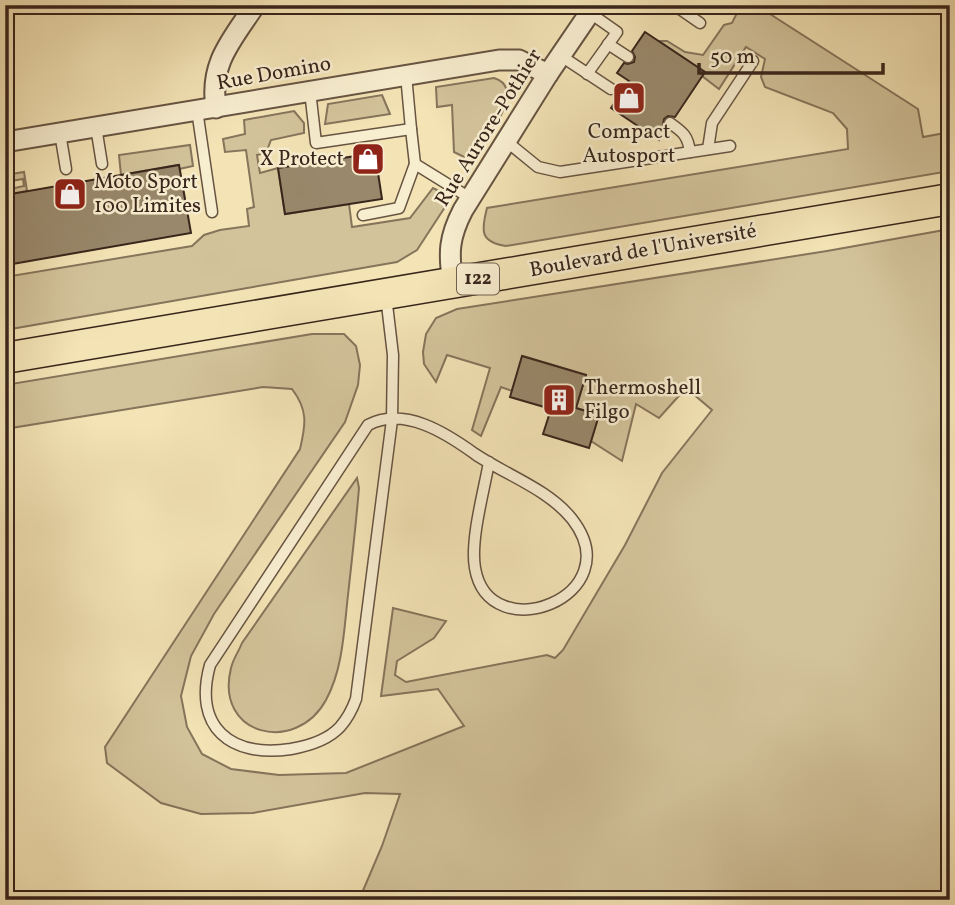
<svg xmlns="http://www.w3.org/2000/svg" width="955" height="905" font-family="Vollkorn,serif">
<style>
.green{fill:#d3c39b;stroke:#86745b;stroke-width:2}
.building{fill:#99886b;stroke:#38251b;stroke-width:2}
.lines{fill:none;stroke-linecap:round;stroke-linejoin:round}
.service-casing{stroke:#675442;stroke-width:13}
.minor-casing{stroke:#675442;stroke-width:23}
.primary-casing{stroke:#38251b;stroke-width:33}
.service{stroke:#f7edcf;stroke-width:10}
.minor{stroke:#f7edcf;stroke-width:19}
.primary{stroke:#f3e3b5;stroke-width:30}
.labels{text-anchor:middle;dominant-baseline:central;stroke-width:5;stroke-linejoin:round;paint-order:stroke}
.shield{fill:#f7edcf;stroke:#716151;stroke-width:2}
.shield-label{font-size:19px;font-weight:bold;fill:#38251b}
.street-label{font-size:21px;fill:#38251b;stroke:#f7edcf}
.poi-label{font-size:21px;fill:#38251b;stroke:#f7edcf;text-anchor:start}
</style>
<rect width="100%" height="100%" fill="#f3e3b5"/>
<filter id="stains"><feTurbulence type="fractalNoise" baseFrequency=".00286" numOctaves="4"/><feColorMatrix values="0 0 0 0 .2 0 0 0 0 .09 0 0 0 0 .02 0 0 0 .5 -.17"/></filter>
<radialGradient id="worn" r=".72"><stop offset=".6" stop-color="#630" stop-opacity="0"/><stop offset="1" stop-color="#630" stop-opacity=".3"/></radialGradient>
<g class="green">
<path d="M741 5H756L918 109 923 137 950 132V171L506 246C480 242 481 231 487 208L848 149 847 129 833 113 765 87 761 77 765 59 746 47 719 89 702 76 705 72 659 41H667L685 52 703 55 724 25 732 23Z"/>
<path d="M494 78C528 88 486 139 475 156L464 157 454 152 452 105 437 107 436 87Z"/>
<path d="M382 95 390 114 325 124 328 104Z"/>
<path d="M294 111 304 123V133L271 140 266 153 257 155 260 173 278 168 285 214 349 204 352 227 410 218 433 188 441 192 447 204 417 250 397 262 5 330V277L192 246 204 235 220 230 249 226 247 209 254 207 246 150 225 152 223 139 245 134 244 120Z"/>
<path d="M190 145 193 166 179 169 178 165 121 175 119 155Z"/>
<path d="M24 172 27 191 5 195V190L24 186 23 179 5 182V175Z"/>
<path d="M950 229V900H359L382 846 400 794 365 793 253 813 201 814 161 803 107 763 105 747 300 449C306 424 308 410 292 389L263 387 5 429V385L312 334H344L356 346 360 365 358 385 345 422 214 614 191 656 181 696 187 727 202 754 231 769 279 775 346 773 464 726 438 689 381 696 393 608 446 621 434 638 397 661 395 675 406 682 547 655 555 658 563 650 625 545 662 473 712 410 686 388 659 418 636 404 622 461 591 441 599 415 576 408 586 375 523 356 512 391 501 387 481 436 472 430 490 368 447 355 436 382 424 364 423 352 426 334 436 318 457 309 827 251Z"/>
<path d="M357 478 359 488C356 524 352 559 348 595 344 630 343 669 326 700 296 755 214 736 231 668 233 659 239 651 242 643Z"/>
</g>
<g class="building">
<path d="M645 32 705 72 675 117 668 116 664 119 663 125 666 129 659 140 611 108 629 81 617 73 624 63 628 64 634 62 635 57 632 51Z"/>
<path d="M375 153 382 199 285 214 278 168Z"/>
<path d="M179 165 191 233 12 264 5 225V195Z"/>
<path d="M522 356 586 375 576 408 599 415 589 448 543 434 551 409 510 397Z"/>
</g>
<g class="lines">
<defs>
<g id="service">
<path d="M674 5 700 23"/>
<path d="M608 44 628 57"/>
<path d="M561 56 611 89"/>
<path d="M587 74 617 32 590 13"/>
<path d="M310 91 316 143 411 129 406 75"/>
<path d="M197 110 212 212"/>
<path d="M670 123C683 132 688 136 690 152"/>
<path d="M96 127 102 164"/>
<path d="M411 129 415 164 470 198"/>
<path d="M60 133 66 169"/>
<path d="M506 141 538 167 560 172 730 146"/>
<path d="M708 149 712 123 753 61"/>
<path d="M363 215 399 208 415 164"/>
<path d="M386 296 393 355 392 420 356 699C352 710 348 718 340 727 328 740 308 746 291 749 230 758 193 727 210 665L368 425C404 406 446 433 475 454 506 475 548 489 572 519 632 596 489 651 475 568 470 540 484 491 489 462"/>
</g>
<g id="minor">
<path d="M216 108C209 63 232 40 255 5"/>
<path d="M5 142 499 60H519L548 74"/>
<path d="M453 283C448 253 449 237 463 210L548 74 595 5"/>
</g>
<path id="primary" d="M5 358 950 199"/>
</defs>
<use href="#service" class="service-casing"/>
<use href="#minor" class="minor-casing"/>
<use href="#primary" class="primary-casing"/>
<use href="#service" class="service"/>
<use href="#minor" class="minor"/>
<use href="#primary" class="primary"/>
</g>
<defs>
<symbol id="shop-square" viewBox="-11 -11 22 22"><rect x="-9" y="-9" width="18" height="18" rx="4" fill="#8f2418" stroke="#f7edcf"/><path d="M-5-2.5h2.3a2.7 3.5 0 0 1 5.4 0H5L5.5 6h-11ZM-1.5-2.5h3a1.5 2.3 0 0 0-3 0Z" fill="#fff"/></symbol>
<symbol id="building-square" viewBox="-11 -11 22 22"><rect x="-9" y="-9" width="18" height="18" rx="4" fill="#8f2418" stroke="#f7edcf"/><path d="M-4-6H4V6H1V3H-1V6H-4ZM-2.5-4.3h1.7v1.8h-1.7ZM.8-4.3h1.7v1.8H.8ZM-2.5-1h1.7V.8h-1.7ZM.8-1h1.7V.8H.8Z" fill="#fff"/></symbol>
</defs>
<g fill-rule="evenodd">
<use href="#shop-square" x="610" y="79" width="38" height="38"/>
<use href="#shop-square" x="349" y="140" width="38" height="38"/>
<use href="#shop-square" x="51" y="175" width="38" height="38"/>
<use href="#building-square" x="540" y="381" width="38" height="38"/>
</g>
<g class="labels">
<rect class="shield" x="457" y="263.5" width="42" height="31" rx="5"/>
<g class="shield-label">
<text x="478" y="279">122</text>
</g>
<g class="street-label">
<text transform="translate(274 74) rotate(-10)">Rue Domino</text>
<text transform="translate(489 128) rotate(-58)">Rue Aurore-Pothier</text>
<text transform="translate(643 251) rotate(-10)">Boulevard de l'Université</text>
</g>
<g class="poi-label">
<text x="629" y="132" text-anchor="middle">Compact<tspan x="629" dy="24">Autosport</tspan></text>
<text x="344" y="159" text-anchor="end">X Protect</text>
<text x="94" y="182">Moto Sport<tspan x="94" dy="24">100 Limites</tspan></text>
<text x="584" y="388">Thermoshell<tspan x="584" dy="24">Filgo</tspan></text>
</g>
</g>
<rect width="955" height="905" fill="none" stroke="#f3e3b5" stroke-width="28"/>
<rect x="7" y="7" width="941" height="891" fill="none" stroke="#38251b" stroke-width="3.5"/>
<rect x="14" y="14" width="927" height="877" fill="none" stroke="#38251b" stroke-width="2"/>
<path d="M699 63v10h184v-10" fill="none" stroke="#38251b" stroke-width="3.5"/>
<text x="710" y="63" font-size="21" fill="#38251b" stroke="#f7edcf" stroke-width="5" paint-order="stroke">50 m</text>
<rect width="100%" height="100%" filter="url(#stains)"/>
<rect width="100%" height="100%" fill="url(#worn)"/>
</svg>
